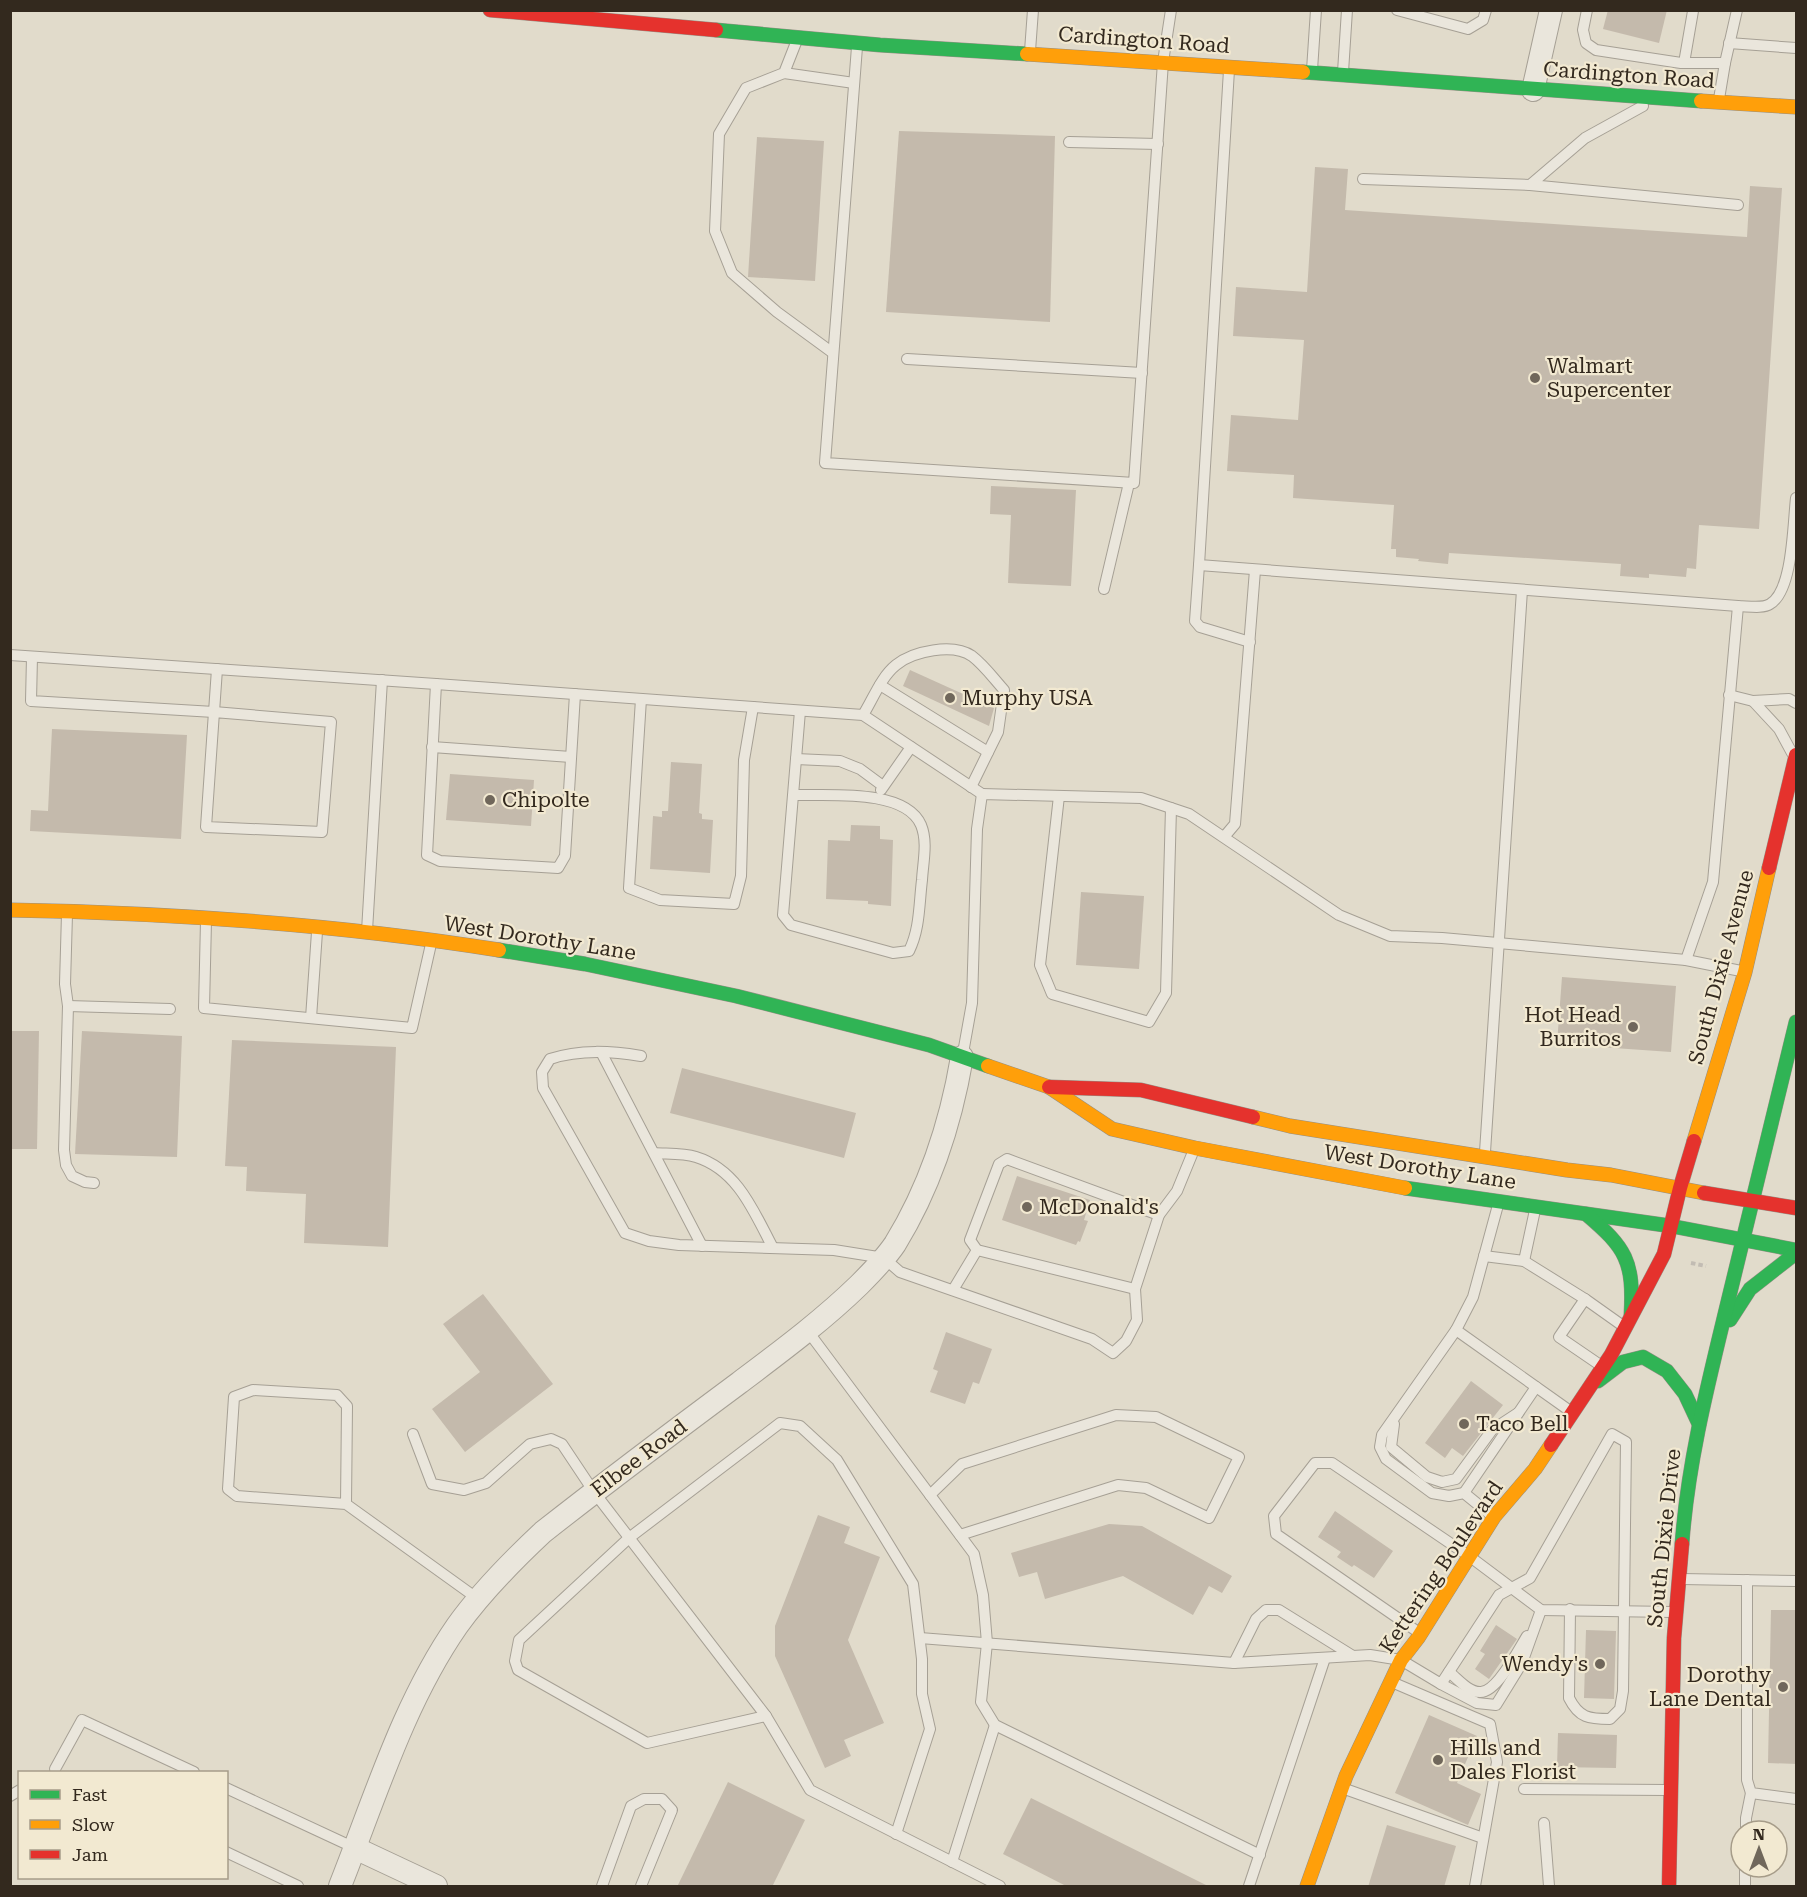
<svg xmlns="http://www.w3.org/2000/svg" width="1807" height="1897" font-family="'Roboto Serif',serif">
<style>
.building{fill:#c4baac}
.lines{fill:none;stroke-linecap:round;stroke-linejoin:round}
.lane-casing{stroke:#a6a095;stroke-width:12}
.street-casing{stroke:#a6a095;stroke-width:24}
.fast-casing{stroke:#958f85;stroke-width:15}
.slow-casing{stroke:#958f85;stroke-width:15}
.jam-casing{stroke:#958f85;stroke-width:15}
.path{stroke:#c2bcb3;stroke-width:4;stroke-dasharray:4.5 3;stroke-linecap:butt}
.lane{stroke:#eae6dc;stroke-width:10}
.street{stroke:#eae6dc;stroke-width:22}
.fast{stroke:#30b455;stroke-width:14}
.slow{stroke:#ff9f0a;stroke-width:14}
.jam{stroke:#e5322d;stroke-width:14}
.poi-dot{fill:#70675b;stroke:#f2e9d1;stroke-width:2}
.labels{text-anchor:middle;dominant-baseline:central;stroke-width:4.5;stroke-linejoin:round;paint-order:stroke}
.street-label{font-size:21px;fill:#33291e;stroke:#f2e9d1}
.poi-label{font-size:21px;fill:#33291e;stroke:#f2e9d1;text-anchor:start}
</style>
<rect width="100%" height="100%" fill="#e1dbcb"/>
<g class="building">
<path d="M1608 10H1667L1659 43 1603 29Z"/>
<path d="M899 131 1055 136 1050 322 886 312Z"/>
<path d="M757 137 824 141 815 281 748 277Z"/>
<path d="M1315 167 1348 169 1345 210 1747 237 1750 186 1782 188 1759 529 1699 525 1696 569 1687 568 1686 577 1649 574V578L1620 576 1621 564 1449 553 1448 564 1418 561 1419 559 1396 557V549H1391L1394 505 1293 498 1294 475 1227 471 1231 415 1298 420 1304 340 1233 336 1236 287 1307 292Z"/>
<path d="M991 486 1076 490 1071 586 1008 583 1011 515 990 514Z"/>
<path d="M910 670 994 708 989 726 903 686Z"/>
<path d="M52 729 187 735 181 839 30 831 31 810 48 811Z"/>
<path d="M671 762 702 764 699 813 702 814V819L713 820 710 873 650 869 653 816 662 817V811H668Z"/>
<path d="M450 774 534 780 531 826 446 820Z"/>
<path d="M851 825 880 826V839L893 840 891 906 868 904V901L826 899 828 840 850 841Z"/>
<path d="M1081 892 1144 896 1139 969 1076 965Z"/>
<path d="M1562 977 1676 986 1671 1052 1557 1044Z"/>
<path d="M10 1031H39L37 1149H10Z"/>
<path d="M82 1031 182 1036 177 1157 75 1154Z"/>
<path d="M232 1040 396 1047 388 1247 304 1243 306 1194 246 1191 247 1167 225 1166Z"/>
<path d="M682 1068 856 1113 844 1158 670 1113Z"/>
<path d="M1017 1176 1090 1200 1084 1220 1088 1221 1080 1242 1078 1241 1076 1245 1002 1220Z"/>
<path d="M483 1294 553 1384 465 1452 432 1409 480 1372 443 1324Z"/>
<path d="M946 1332 992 1349 979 1384 973 1382 965 1404 930 1392 938 1371 933 1369Z"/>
<path d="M1471 1381 1503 1405 1463 1456 1452 1448 1445 1458 1425 1443Z"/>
<path d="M1335 1511 1393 1551 1374 1578 1354 1565 1352 1567 1337 1557 1341 1552 1318 1537Z"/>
<path d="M818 1515 850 1527 844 1543 880 1557 848 1640 884 1723 844 1740 851 1756 825 1768 775 1656V1626Z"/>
<path d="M1109 1524 1142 1526 1232 1576 1222 1593 1209 1586 1193 1615 1123 1576 1045 1599 1037 1572 1019 1577 1011 1553Z"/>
<path d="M1771 1610H1797V1764L1768 1763Z"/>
<path d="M1496 1625 1517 1639 1489 1679 1475 1669 1485 1654 1480 1651Z"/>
<path d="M1586 1630 1616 1631 1614 1699 1584 1698Z"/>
<path d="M1429 1715 1477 1736 1457 1783 1481 1794 1468 1825 1395 1793Z"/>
<path d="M1558 1733 1617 1735 1616 1768 1557 1767Z"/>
<path d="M728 1782 805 1820 772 1887H677Z"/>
<path d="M1031 1798 1210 1887H1068L1003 1854Z"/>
<path d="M1387 1825 1456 1846 1444 1887H1368Z"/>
</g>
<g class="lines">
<defs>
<g id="lane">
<path d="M1397 10 1468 29 1483 20 1486 10"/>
<path d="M1587 10 1583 30 1586 43 1596 50 1681 63H1725L1737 10"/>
<path d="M797 40 784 73 746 88 719 134 715 231 732 273 777 312 833 353"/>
<path d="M1729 43 1796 48"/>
<path d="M857 47 825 463 1134 483 1163 62 1171 10"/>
<path d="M1030 51 1033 10"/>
<path d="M1684 63 1693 11"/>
<path d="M1229 70 1199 565 1738 606C1747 606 1763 609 1770 604 1793 591 1793 523 1796 498"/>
<path d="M1312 70 1316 10"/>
<path d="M1343 72 1347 10"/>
<path d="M784 73 854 83"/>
<path d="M1719 99 1725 63"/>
<path d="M1069 142 1158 144"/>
<path d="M1363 179 1530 185 1585 138 1643 106"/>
<path d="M1530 185 1738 205"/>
<path d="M907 359 1142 373"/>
<path d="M1199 565 1195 621 1200 627 1250 642"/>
<path d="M1104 589 1129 483"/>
<path d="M10 655 436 684 863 715 982 794"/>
<path d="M32 657 31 701 214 712 217 669"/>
<path d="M436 684 427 855 440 861 558 868 565 856 575 694"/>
<path d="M880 685 988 752"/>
<path d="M1729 695 1753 701 1789 699 1796 703"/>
<path d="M641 699 629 888 660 900 734 904 741 876 744 760 753 707"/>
<path d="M1753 701 1779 729 1792 753"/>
<path d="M214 712 331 722 322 832 206 827Z"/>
<path d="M863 715C873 699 881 677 896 665 913 651 953 643 972 656 984 665 994 679 1004 690L998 732 971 787"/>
<path d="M432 747 571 757"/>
<path d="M796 759 840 761 860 769 883 786"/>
<path d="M881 790 911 747"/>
<path d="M793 795C827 796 905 788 921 825 928 842 923 862 922 880 919 904 920 929 909 951L893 953 791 925 783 915 800 711"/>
<path d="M1059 796 1040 965 1052 994 1149 1022 1166 993 1171 808"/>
<path d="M1224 837 1235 824 1255 570"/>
<path d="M67 914 65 984 68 1006 64 1150 66 1165 72 1176 85 1182 94 1183"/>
<path d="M206 921 204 1008 412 1028 431 944"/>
<path d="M367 931 382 680"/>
<path d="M1686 960 1713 882 1738 606"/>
<path d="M68 1006 170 1009"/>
<path d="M311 1018 317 932"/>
<path d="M601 1052 702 1246"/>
<path d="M963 1053 972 1003 977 829 982 794 1141 798 1189 814 1339 915 1390 936 1442 938 1686 960 1741 971"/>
<path d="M641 1056C611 1051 580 1049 550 1059L542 1072 543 1088 625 1233 649 1241 679 1245 834 1250 884 1258 900 1272 1092 1339 1113 1353 1126 1341 1137 1320 1135 1289 1159 1215 1177 1191 1193 1152"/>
<path d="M1485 1152 1522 590"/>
<path d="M654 1153C667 1154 683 1153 696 1157 738 1170 754 1212 773 1248"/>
<path d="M1498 1205 1473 1297 1456 1330 1570 1411"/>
<path d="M1484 1256 1524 1261 1535 1210"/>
<path d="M1524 1261 1585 1299"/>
<path d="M1135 1289 977 1250 970 1240 999 1164 1007 1159 1159 1215"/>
<path d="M953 1290 977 1250"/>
<path d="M807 1330 974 1554 983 1595 987 1643 981 1702 995 1725 1260 1855"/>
<path d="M1456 1330 1382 1435 1380 1447 1386 1459 1432 1493 1449 1496 1464 1493 1491 1515"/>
<path d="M1600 1365 1559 1337 1585 1299 1623 1326"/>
<path d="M1394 1424 1391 1447 1427 1477 1442 1482 1456 1479 1492 1430 1518 1413"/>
<path d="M413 1434 432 1484 464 1490 486 1483 530 1444 551 1439 562 1444 594 1492 766 1716 810 1790 1000 1886"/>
<path d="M1464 1493 1536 1387"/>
<path d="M930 1495 962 1464 1116 1415 1156 1417 1239 1457 1209 1518 1146 1488 1118 1485 960 1535"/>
<path d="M346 1504 237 1496 228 1489 234 1397 253 1390 337 1395 347 1406 346 1504 478 1599"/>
<path d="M1682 1579 1796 1581"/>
<path d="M1747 1580V1780L1751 1793 1796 1799"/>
<path d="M1418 1632 1276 1534 1274 1516 1315 1463H1332L1469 1556 1541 1610 1672 1612"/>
<path d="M920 1638 1234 1663 1370 1655 1401 1660 1441 1684 1499 1595 1530 1578 1612 1434 1626 1442 1623 1691 1620 1709 1610 1719C1589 1719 1579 1718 1569 1698L1570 1609"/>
<path d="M1234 1663 1256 1619 1266 1610H1279L1353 1656"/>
<path d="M1449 1672C1458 1679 1468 1692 1480 1692 1497 1693 1519 1649 1527 1636"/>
<path d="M1394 1683 1490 1724 1497 1762 1475 1886"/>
<path d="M1441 1684 1477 1703 1496 1705 1522 1663 1541 1610"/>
<path d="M766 1716 647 1743 518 1670 515 1661 519 1640 629 1538 780 1423 800 1426 837 1460 913 1584 922 1659V1694L930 1729 896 1834"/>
<path d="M55 1769 82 1720 194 1772"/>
<path d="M226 1788 355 1848"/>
<path d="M1345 1789 1483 1838"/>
<path d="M1524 1789 1667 1790"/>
<path d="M10 1796 20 1790"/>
<path d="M1544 1823 1549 1886"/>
<path d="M1746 1831V1818L1751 1793"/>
<path d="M226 1852 298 1886"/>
<path d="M952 1862 995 1725"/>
<path d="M602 1886 631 1806 644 1799H662L672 1810 641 1886"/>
<path d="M1249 1886 1325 1658"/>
<path d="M1745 1886V1867"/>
</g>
<g id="street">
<path d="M1533 90 1551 10"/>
<path d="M355 1848 436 1886"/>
<path d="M340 1886C375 1798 403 1704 457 1626 482 1591 512 1561 543 1532 608 1481 673 1432 739 1383 780 1352 822 1321 859 1285 872 1272 885 1259 895 1244 930 1187 951 1122 962 1057"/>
</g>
<g id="fast">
<path d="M716 30 880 45 1027 54"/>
<path d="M1303 72 1701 101"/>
<path d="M499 950 585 964 736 996 929 1045 988 1066"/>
<path d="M1405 1188 1671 1226 1796 1250"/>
<path d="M1586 1214C1626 1248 1634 1261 1631 1315"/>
<path d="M1730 1320 1750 1289 1796 1253"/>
<path d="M1598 1381 1623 1362 1643 1357 1667 1371 1685 1394 1699 1424"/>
<path d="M1682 1544C1688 1459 1710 1376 1730 1293 1752 1203 1774 1112 1796 1022"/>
</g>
<g id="slow">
<path d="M1027 54 1303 72"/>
<path d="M1701 101 1796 107"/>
<path d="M10 910C173 913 337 924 499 950"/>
<path d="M988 1066 1049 1087 1112 1129 1195 1148 1405 1188"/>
<path d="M1253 1117 1290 1126 1567 1170 1611 1175 1704 1193"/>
<path d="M1694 1141 1745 972 1769 868"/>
<path d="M1307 1886 1346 1776 1401 1660 1418 1638 1494 1517 1535 1469 1551 1445"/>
</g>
<g id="jam">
<path d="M490 10 716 30"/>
<path d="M1769 868 1796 755"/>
<path d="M1049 1087 1141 1090 1253 1117"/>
<path d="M1704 1193 1796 1208"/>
<path d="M1551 1445 1611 1355 1664 1254 1680 1188 1694 1141"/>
<path d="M1669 1886 1674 1638 1682 1544"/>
</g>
</defs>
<use href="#lane" class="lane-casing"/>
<use href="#street" class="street-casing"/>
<use href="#fast" class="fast-casing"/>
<use href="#slow" class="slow-casing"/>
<use href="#jam" class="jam-casing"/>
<path class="path" d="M1691 1263 1706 1266"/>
<use href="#lane" class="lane"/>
<use href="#street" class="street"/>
<use href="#fast" class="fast"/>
<use href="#slow" class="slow"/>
<use href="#jam" class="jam"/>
</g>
<g class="poi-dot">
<circle cx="1535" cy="378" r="6"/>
<circle cx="950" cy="698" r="6"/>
<circle cx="490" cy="800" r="6"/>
<circle cx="1633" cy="1027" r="6"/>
<circle cx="1027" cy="1207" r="6"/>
<circle cx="1464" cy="1424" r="6"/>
<circle cx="1600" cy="1664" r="6"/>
<circle cx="1783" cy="1687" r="6"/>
<circle cx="1438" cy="1760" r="6"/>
</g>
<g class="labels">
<g class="street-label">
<text transform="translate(1144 40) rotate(4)">Cardington Road</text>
<text transform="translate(1629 75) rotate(4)">Cardington Road</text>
<text transform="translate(540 938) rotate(9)">West Dorothy Lane</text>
<text transform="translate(1721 967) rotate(-75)">South Dixie Avenue</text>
<text transform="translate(1420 1167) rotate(9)">West Dorothy Lane</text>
<text transform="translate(639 1458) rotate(-37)">Elbee Road</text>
<text transform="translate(1664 1538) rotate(-84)">South Dixie Drive</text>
<text transform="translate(1441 1567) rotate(-56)">Kettering Boulevard</text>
</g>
<g class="poi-label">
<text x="1547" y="366">Walmart<tspan x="1547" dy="24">Supercenter</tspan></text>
<text x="962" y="698">Murphy USA</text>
<text x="502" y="800">Chipolte</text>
<text x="1621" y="1015" text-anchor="end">Hot Head<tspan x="1621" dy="24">Burritos</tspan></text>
<text x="1039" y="1207">McDonald's</text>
<text x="1476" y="1424">Taco Bell</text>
<text x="1588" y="1664" text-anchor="end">Wendy's</text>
<text x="1771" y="1675" text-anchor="end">Dorothy<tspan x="1771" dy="24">Lane Dental</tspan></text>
<text x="1450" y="1748">Hills and<tspan x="1450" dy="24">Dales Florist</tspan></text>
</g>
</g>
<rect width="1807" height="1897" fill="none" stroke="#33291e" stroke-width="24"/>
<rect x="18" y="1771" width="210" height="108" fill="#f2e9d1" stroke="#a69c89" stroke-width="1.5"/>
<rect x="30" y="1790" width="30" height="9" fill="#30b455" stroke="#a69c89" stroke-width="1.5"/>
<text x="72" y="1801" font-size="18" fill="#33291e">Fast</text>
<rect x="30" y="1820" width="30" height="9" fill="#ff9f0a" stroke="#a69c89" stroke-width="1.5"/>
<text x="72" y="1831" font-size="18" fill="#33291e">Slow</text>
<rect x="30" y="1850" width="30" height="9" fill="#e5322d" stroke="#a69c89" stroke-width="1.5"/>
<text x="72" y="1861" font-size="18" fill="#33291e">Jam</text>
<g transform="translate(1759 1849)"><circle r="28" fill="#f2e9d1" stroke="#a69c89" stroke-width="1.5"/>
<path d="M0-4.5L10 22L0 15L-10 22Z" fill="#70675b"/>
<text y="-9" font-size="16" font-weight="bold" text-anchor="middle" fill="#33291e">N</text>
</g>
</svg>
